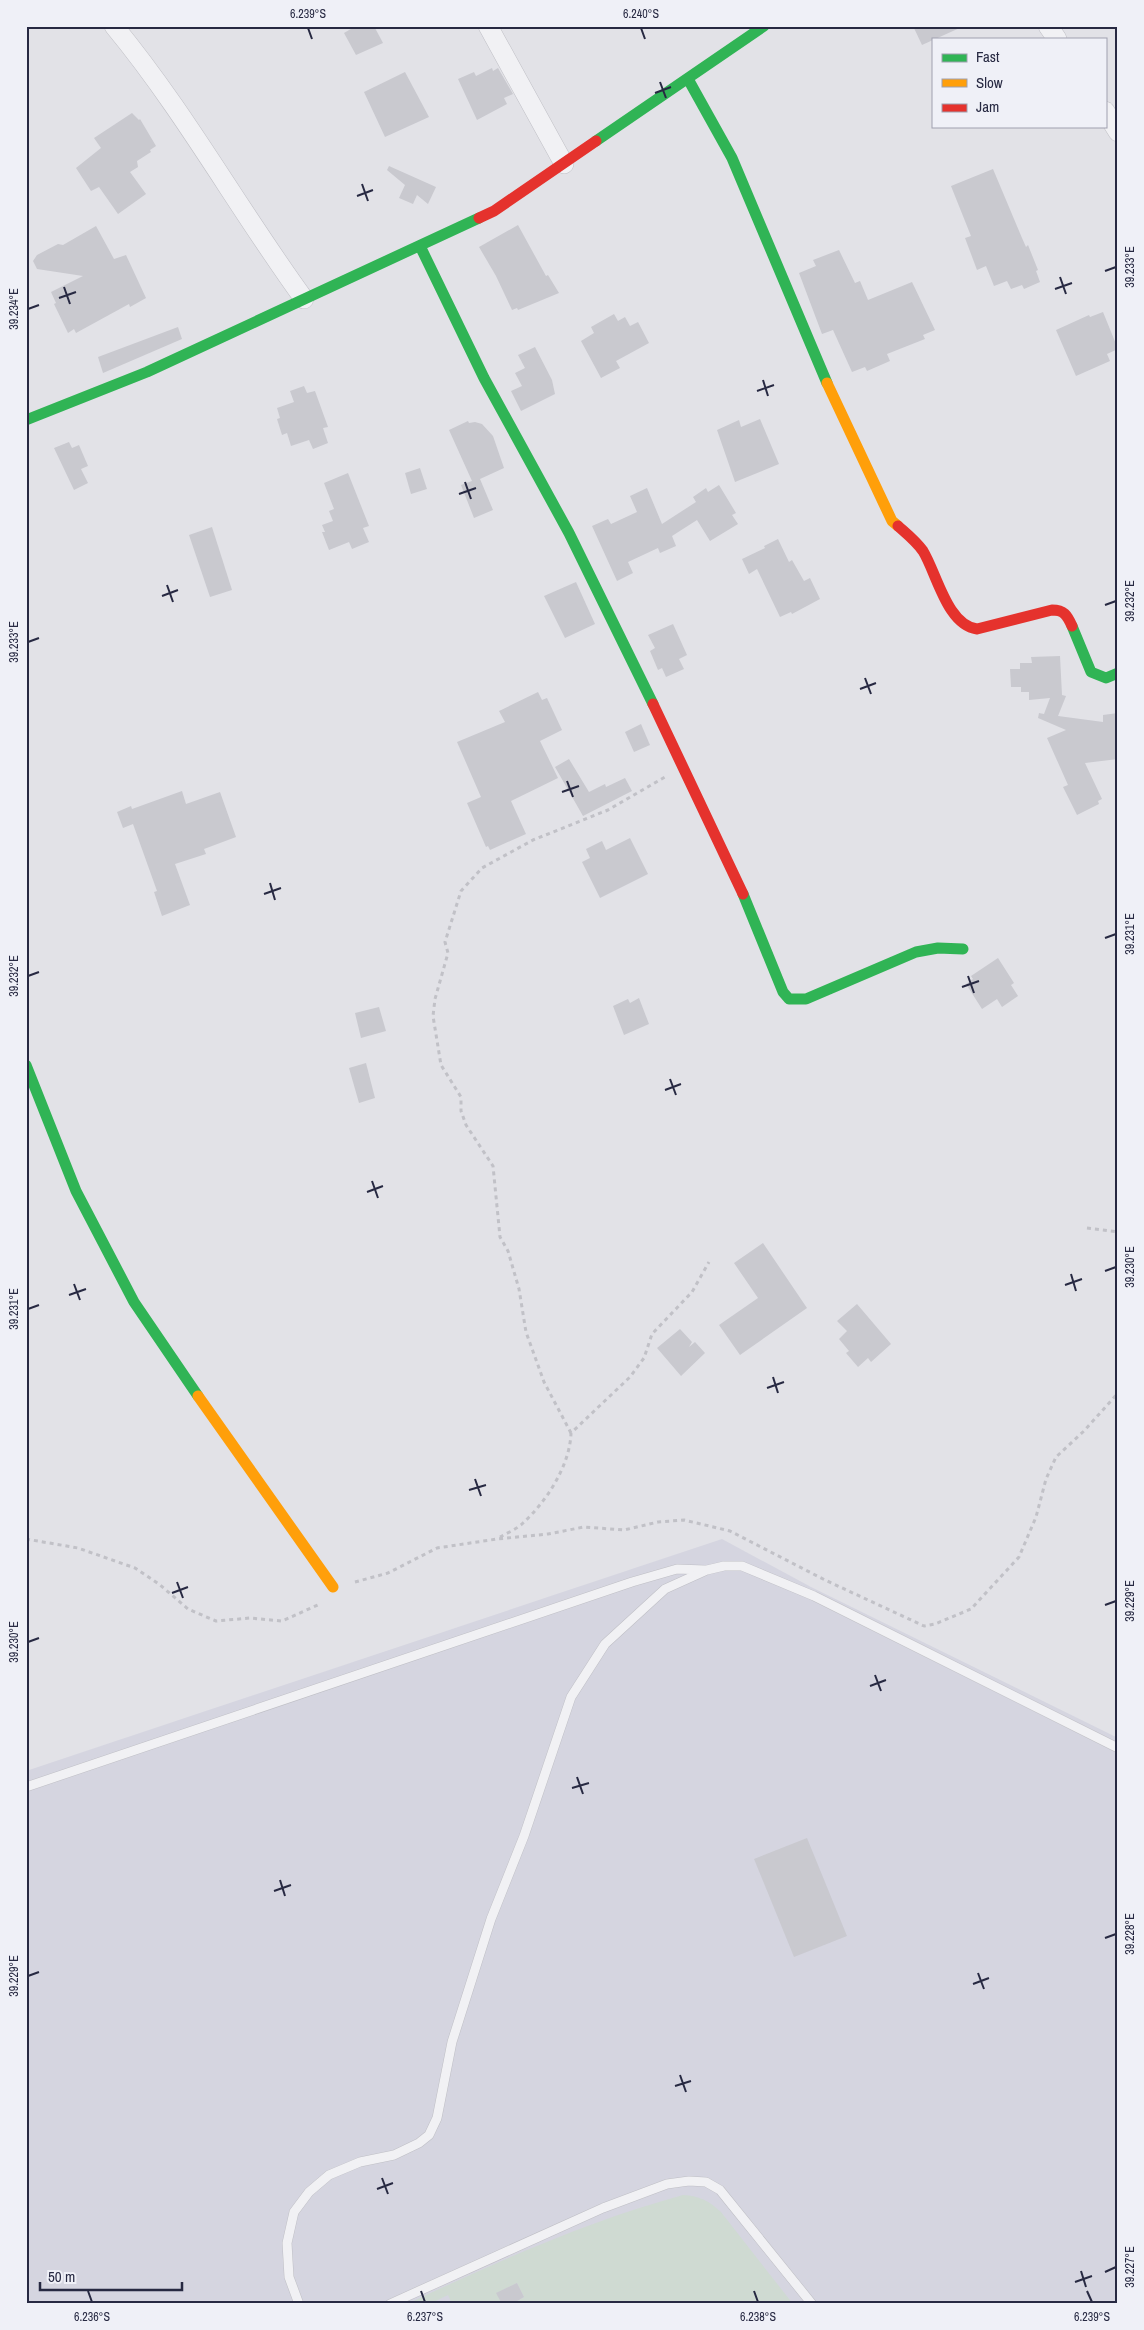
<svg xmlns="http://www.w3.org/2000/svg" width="1144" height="2330" font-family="'Archivo Narrow',sans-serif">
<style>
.built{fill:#d5d5e0}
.green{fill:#cfdad2}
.building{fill:#c9c9cf}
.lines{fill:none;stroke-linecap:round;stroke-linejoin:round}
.lane-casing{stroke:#bfbfc5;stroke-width:10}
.street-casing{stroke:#bfbfc5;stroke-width:20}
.path{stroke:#c1c1c7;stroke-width:3;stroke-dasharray:4 4;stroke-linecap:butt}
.lane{stroke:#f1f1f4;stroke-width:9}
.street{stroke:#f1f1f4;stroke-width:19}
.fast{stroke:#30b455;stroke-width:11}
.slow{stroke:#ff9f0a;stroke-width:11}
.jam{stroke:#e5322d;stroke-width:11}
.ticks{fill:none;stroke:#272942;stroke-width:2}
.neatline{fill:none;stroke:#272942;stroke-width:2}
.ticks-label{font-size:12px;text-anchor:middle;fill:#272942}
</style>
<rect width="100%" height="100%" fill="#e2e2e7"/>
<path class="built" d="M722 1539 811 1587 1118 1738V2304H26V1771Z"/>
<path class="green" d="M683 2195C700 2196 709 2201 721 2212L793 2304H512L524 2297 517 2283 497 2293 502 2304H452L448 2295 430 2304H407C496 2262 588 2221 683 2195Z"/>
<g class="building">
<path d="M356 26H374L383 43 356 55 344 33Z"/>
<path d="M913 26H964L922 45Z"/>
<path d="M492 68 493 71 498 68 513 94 504 98 507 104 477 120 458 79 474 72 476 76Z"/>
<path d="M405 72 429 117 385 137 364 92Z"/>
<path d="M132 113 139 120 140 119 156 146 150 150 151 152 137 161 138 167 130 172 146 194 118 214 99 187 91 191 76 168 101 148 94 138Z"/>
<path d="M389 166 436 187 428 204 417 195 413 204 399 198 405 185 387 170Z"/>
<path d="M993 169 1022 238 1026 247 1028 245 1038 270 1036 271 1040 282 1024 289 1022 285 1011 289 1007 281 994 286 986 266 977 270 965 238 971 236 951 186Z"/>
<path d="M518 225 546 276 548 275 559 293 518 310 517 308 512 310 496 276 479 247Z"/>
<path d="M96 226 114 259 126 255 146 298 130 307 129 304 76 333 74 329 68 333 54 304 56 303 51 292 83 276 37 269 33 261 37 255 58 244 63 245Z"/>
<path d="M839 250 855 283 860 281 868 300 912 282 935 330 923 335 925 339 887 354 890 361 867 371 865 367 852 372 833 330 822 334 799 273 816 266 813 260Z"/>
<path d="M1103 312 1118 349 1107 354 1110 361 1076 376 1056 330 1089 315 1090 317Z"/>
<path d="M614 314 618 321 625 317 630 326 638 322 649 343 616 361 620 368 601 378 581 341 594 333 591 327Z"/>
<path d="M178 327 182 339 103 373 98 357Z"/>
<path d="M535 347 552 380 555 394 521 411 511 391 522 386 515 373 525 368 518 355Z"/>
<path d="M304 386 307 393 315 391 328 427 323 428 328 443 313 449 309 440 291 446 287 433 282 435 277 419 280 418 277 408 294 402 290 391Z"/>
<path d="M760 419 779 464 735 482 717 430 739 420 741 427Z"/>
<path d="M468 421 469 423 475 422 482 424 493 436 504 468 480 479 493 510 474 518 461 485 472 481 449 430Z"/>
<path d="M69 442 72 448 79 445 88 466 81 469 88 483 74 490 54 448Z"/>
<path d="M420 468 427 489 411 494 405 473Z"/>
<path d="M348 473 369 526 363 528 369 542 352 549 349 542 329 550 322 532H325L322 525 333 521 329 511 334 509 324 483Z"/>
<path d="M719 485 736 513 732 515 738 524 710 541 697 520 672 536 676 546 660 553 658 548 628 562 633 573 617 581 592 526 608 519 611 524 637 512 630 496 647 488 662 524 696 502 693 497 706 488 708 492Z"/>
<path d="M212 527 232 590 210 597 189 535Z"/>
<path d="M778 539 789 562 792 560 804 581 810 578 820 599 792 614 791 612 780 617 757 569 749 574 742 559 765 548 764 546Z"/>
<path d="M576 582 595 624 565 638 544 596Z"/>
<path d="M673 624 687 655 679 659 684 669 666 677 662 668 658 670 650 651 655 648 648 635Z"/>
<path d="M1060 656 1062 695 1066 696 1058 716 1103 722V715L1118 713V759L1085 763 1102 799 1098 801 1099 804 1077 815 1063 787 1068 785 1047 738 1066 730 1038 718 1039 713 1044 714 1050 698 1029 700V692H1021V687H1011L1010 669H1020V663H1032L1031 657Z"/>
<path d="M538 692 542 700 547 698 562 730 540 741 558 778 511 801 526 834 490 850 488 846 486 847 467 803 481 797 457 742 505 722 499 711Z"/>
<path d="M641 724 650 745 634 752 625 732Z"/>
<path d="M569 759 589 792 605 784 606 787 625 778 632 791 583 816 555 767Z"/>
<path d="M182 791 186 804 220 792 236 837 204 849 206 854 175 864 190 905 162 916 154 892 157 891 133 824 123 828 117 812 131 806 132 809Z"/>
<path d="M630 838 648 874 600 898 582 862 590 858 586 849 602 841 606 850Z"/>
<path d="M998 958 1014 983 1011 985 1018 996 1002 1007 997 999 982 1009 966 984 973 979 971 976Z"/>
<path d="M639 998 649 1024 624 1035 613 1006 628 999 630 1003Z"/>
<path d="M379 1007 386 1031 361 1038 355 1013Z"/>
<path d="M366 1063 375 1098 359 1103 349 1068Z"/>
<path d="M763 1243 807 1308 740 1355 719 1325 758 1298 734 1263Z"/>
<path d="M857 1304 891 1344 871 1362 868 1358 858 1367 846 1353 849 1351 839 1339 847 1331 837 1321Z"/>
<path d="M680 1329 692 1342 689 1347 695 1342 705 1353 681 1376 657 1348Z"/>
<path d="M807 1838 847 1936 794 1957 754 1859Z"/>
<path d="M517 2283 524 2297 512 2304H502L496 2293Z"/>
</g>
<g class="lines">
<defs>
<g id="lane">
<path d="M26 1787 632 1582 677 1569 705 1570"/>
<path d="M299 2304 289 2277 287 2243 294 2212 309 2192 329 2175 360 2162 394 2155 419 2143 429 2135 437 2118 452 2042 491 1919 524 1836 571 1697 605 1644 665 1589 707 1570 724 1566H742L814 1596 1118 1748"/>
<path d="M390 2304 603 2208 667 2184 689 2181 706 2182 720 2190 812 2304"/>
</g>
<g id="street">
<path d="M114 26C185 112 239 210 304 299"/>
<path d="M488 26 564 164"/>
<path d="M1048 26 1057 39"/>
<path d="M1105 111 1118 132"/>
</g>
</defs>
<use href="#lane" class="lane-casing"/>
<use href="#street" class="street-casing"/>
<g class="path">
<path d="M1087 1228 1118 1232"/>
<path d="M571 1433 544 1382 526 1332 519 1289 508 1251 500 1237 493 1166 466 1125 461 1111V1097L441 1065 433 1016 435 999 448 953 445 942 461 891 482 868 533 840 608 810 665 777"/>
<path d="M500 1537C507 1533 517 1529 523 1523 547 1501 570 1465 571 1433L630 1377 644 1358 652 1334 692 1292 709 1262"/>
<path d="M26 1539 78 1548 135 1568 159 1584 188 1609 216 1621 250 1618 282 1621 320 1604"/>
<path d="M355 1582 388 1573 437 1548 497 1539 548 1534 584 1527 624 1530 658 1522 684 1520 730 1531 825 1580 924 1626 935 1624 971 1609 1019 1557 1036 1517 1046 1479 1056 1457 1084 1431 1118 1393"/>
</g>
<use href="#lane" class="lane"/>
<use href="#street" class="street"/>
<g class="fast">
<path d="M688 79 732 158 827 383"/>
<path d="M596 141 764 26"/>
<path d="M420 246 484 378 569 533 653 704"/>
<path d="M26 420 147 372 479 218"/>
<path d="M1072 626 1091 672 1106 678 1118 673"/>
<path d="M743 894 783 992 789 999H806L916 952 938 948 963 949"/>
<path d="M26 1065 76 1191 134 1302 198 1396"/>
</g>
<g class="slow">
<path d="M827 383 892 521 898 526"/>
<path d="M198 1396 333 1587"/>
</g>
<g class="jam">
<path d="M479 218 494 211 596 141"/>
<path d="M898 526C907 534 916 541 923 551 937 574 947 625 977 629L1052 610C1064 610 1067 615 1072 626"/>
<path d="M653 704 743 894"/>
</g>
</g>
<path class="ticks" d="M308 28 312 39M641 28 645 39M660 82 666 98M655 93 671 87M362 184 368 201M357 196 373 190M1105 271 1116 267M1060 277 1066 294M64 287 70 304M1055 289 1072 283M59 298 76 292M28 309 39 305M763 380 768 396M757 391 774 385M465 482 471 499M459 494 476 488M167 585 173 602M162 596 178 590M1105 605 1116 601M28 642 39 638M865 678 871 694M860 689 876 683M567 781 573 797M562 792 579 786M270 883 275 900M264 894 281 888M1105 938 1116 934M28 976 39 972M968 976 974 993M962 987 979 981M670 1079 676 1095M665 1090 681 1084M372 1181 378 1198M367 1192 383 1186M1105 1271 1116 1267M1071 1274 1076 1291M74 1284 80 1300M1065 1285 1082 1279M69 1295 86 1289M28 1309 39 1305M773 1377 778 1393M767 1388 784 1382M475 1479 481 1496M469 1490 486 1485M177 1582 183 1598M172 1593 188 1587M1105 1605 1116 1601M28 1642 39 1638M875 1675 881 1691M870 1686 886 1680M577 1777 583 1794M572 1788 589 1783M280 1880 285 1896M274 1891 291 1885M1105 1938 1116 1934M978 1973 984 1989M28 1976 39 1972M973 1984 989 1978M680 2075 686 2092M675 2086 691 2081M382 2178 388 2194M377 2189 393 2183M1081 2271 1086 2287M1105 2272 1116 2267M1075 2282 1092 2276M88 2291 92 2302M421 2291 425 2302M754 2291 758 2302M1087 2291 1092 2302"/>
<rect width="1144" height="2330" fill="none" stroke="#eff0f7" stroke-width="55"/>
<rect x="932" y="38" width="175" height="90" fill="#eff0f7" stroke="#9fa0af"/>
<rect x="942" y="54" width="25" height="8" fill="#30b455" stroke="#9fa0af"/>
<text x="976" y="62" font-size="15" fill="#272942">Fast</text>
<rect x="942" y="79" width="25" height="8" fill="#ff9f0a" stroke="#9fa0af"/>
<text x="976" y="88" font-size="15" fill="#272942">Slow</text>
<rect x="942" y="104" width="25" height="8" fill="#e5322d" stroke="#9fa0af"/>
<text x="976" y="112" font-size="15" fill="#272942">Jam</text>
<path d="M40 2282v8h142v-8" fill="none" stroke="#272942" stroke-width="2.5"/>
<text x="48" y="2282" font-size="15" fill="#272942" stroke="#eff0f7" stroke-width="4" paint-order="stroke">50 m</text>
<rect x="28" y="28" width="1088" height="2274" class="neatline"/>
<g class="ticks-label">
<text x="308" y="18">6.239°S</text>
<text x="641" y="18">6.240°S</text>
<text transform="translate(1130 267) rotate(-90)" y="4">39.233°E</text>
<text transform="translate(14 309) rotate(-90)" y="4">39.234°E</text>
<text transform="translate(1130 601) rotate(-90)" y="4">39.232°E</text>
<text transform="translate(14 642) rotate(-90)" y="4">39.233°E</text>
<text transform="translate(1130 934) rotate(-90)" y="4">39.231°E</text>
<text transform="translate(14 976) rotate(-90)" y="4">39.232°E</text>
<text transform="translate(1130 1267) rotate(-90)" y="4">39.230°E</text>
<text transform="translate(14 1309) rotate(-90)" y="4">39.231°E</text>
<text transform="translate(1130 1601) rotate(-90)" y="4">39.229°E</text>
<text transform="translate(14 1642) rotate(-90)" y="4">39.230°E</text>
<text transform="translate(1130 1934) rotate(-90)" y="4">39.228°E</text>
<text transform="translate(14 1976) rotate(-90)" y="4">39.229°E</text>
<text transform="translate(1130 2267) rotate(-90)" y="4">39.227°E</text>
<text x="92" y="2321">6.236°S</text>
<text x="425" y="2321">6.237°S</text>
<text x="758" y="2321">6.238°S</text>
<text x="1092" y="2321">6.239°S</text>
</g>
</svg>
